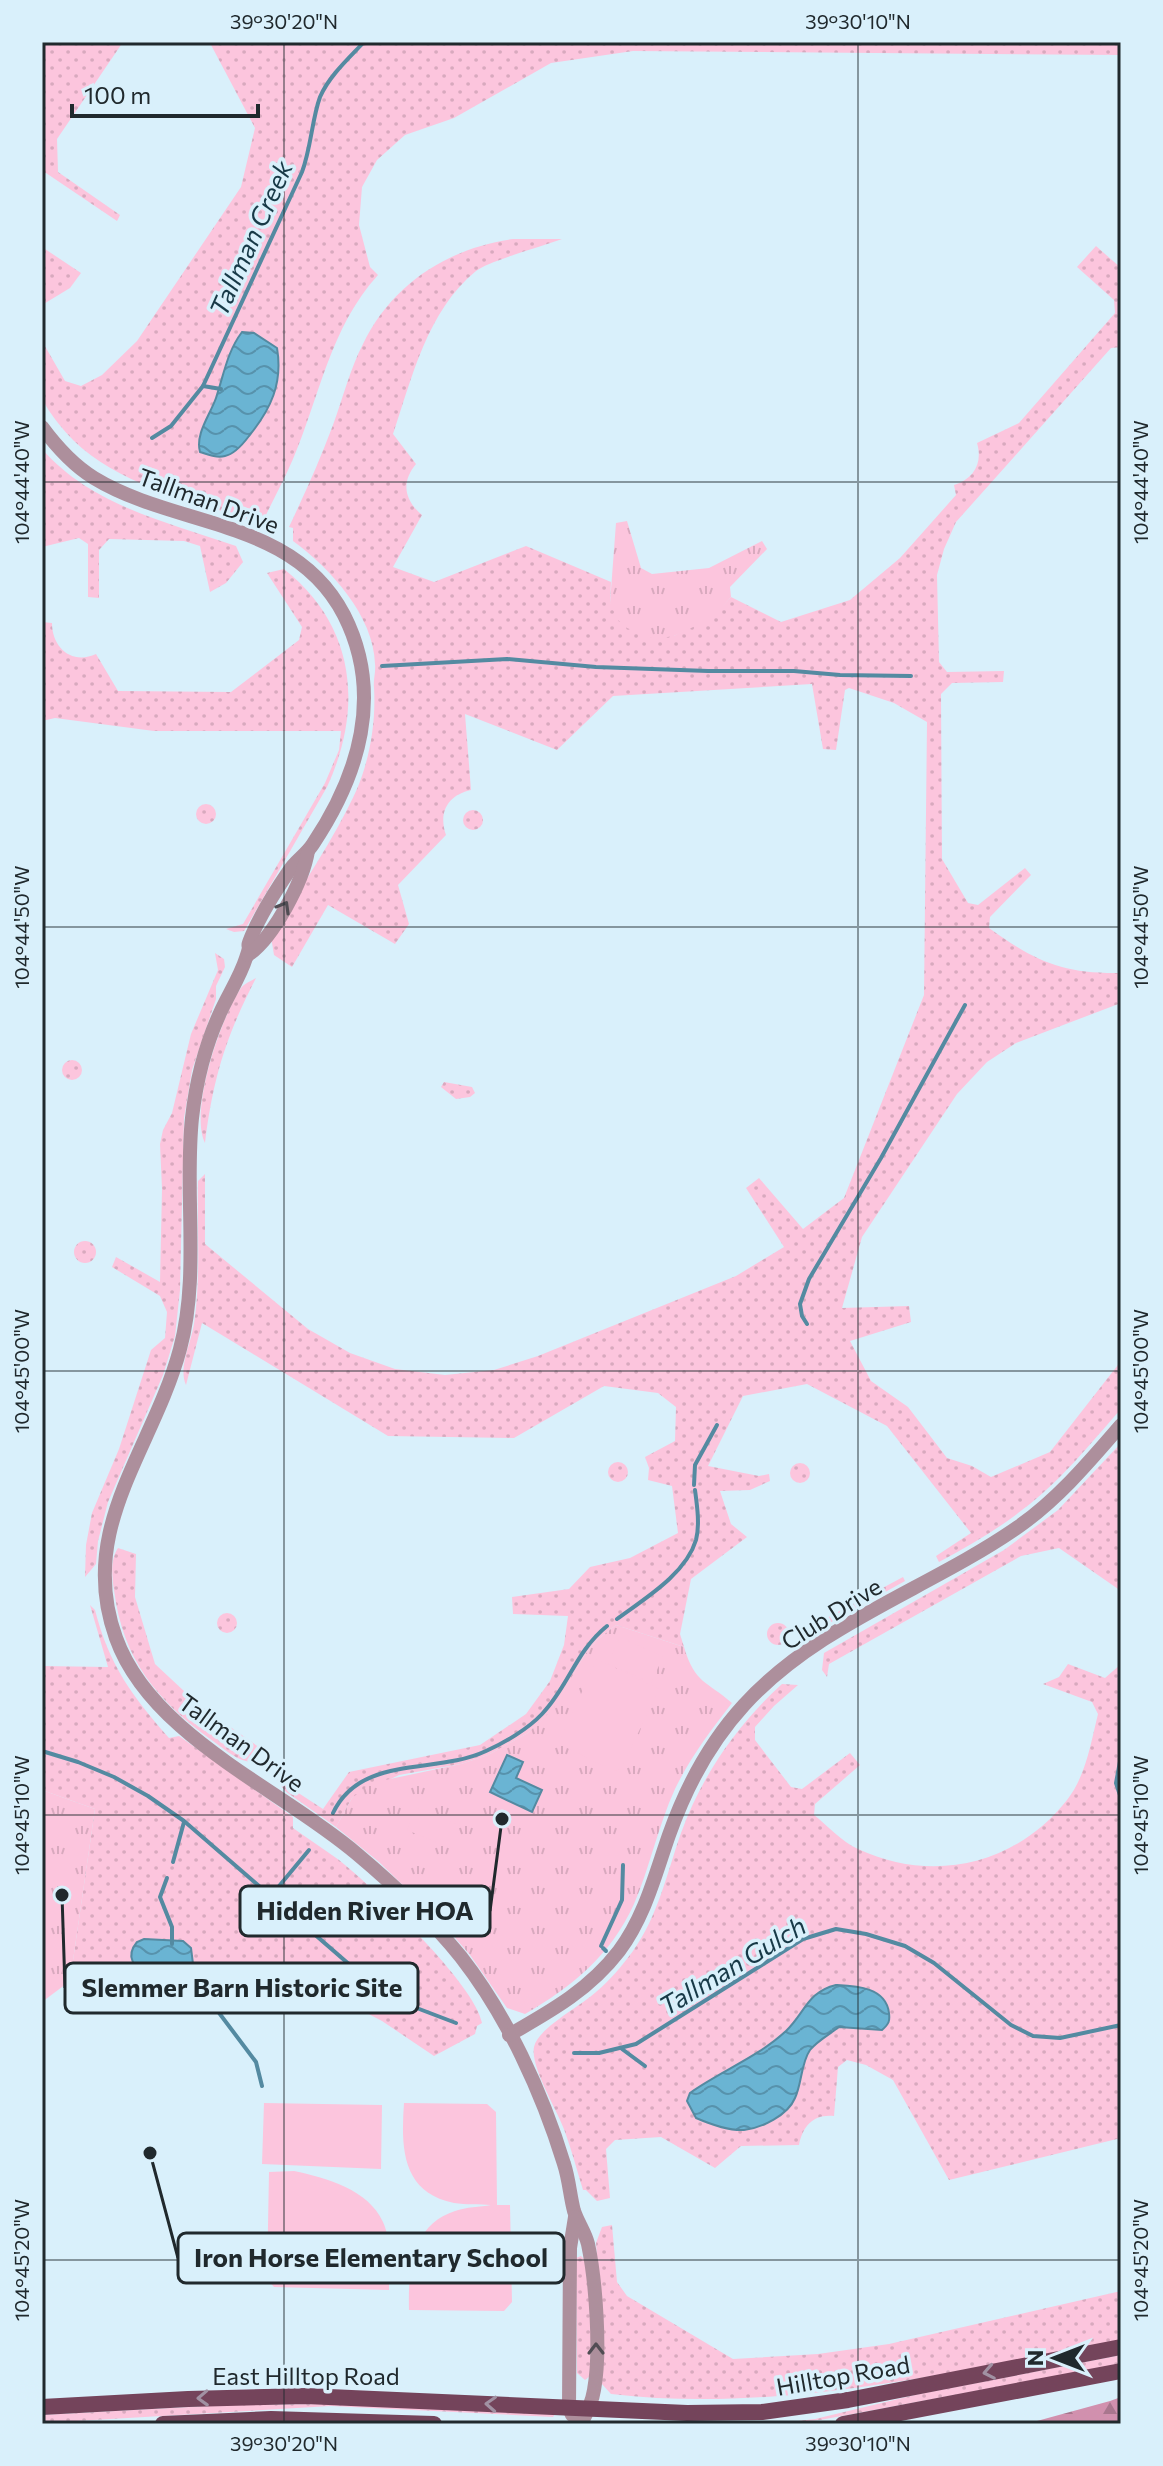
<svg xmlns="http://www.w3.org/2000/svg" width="1163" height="2466" font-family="Commissioner,sans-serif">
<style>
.grass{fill:url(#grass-dots)}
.forest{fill:url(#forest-firs)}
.park{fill:url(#park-tufts)}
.garden{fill:#fcc5dd}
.water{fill:url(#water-waves);stroke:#548aa1;stroke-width:2}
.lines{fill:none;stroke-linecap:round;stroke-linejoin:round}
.stream{stroke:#548aa1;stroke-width:4}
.minor{stroke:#ad8f9c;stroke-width:14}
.major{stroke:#74445b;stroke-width:16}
.oneway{stroke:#514d54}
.oneway2{stroke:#a191a3}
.ticks{fill:none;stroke:#20292d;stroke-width:2;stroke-opacity:0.45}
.labels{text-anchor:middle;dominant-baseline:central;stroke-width:7;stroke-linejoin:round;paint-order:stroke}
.street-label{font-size:24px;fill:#20292d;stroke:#d9f0fb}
.water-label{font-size:26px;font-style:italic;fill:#173947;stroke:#d9f0fb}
.leader{fill:none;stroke:#20292d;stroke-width:3}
.callout-dot{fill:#20292d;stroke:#d9f0fb;stroke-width:3}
.callout{fill:#d9f0fb;stroke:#20292d;stroke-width:3}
.callout-label{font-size:26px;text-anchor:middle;font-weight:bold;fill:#20292d}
.neatline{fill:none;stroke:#20292d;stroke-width:3}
.ticks-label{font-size:20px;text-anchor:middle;fill:#20292d}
</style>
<defs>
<pattern id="grass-dots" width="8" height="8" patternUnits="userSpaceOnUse" patternTransform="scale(2)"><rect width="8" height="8" fill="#fcc5dd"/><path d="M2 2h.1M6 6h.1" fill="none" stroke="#d8a9be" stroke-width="1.8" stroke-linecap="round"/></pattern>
<pattern id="forest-firs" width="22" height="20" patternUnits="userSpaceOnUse" patternTransform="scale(2)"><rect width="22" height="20" fill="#d190ae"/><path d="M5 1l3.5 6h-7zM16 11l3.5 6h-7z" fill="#a9768e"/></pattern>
<pattern id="park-tufts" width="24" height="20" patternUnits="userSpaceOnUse" patternTransform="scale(2)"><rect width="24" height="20" fill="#fcc5dd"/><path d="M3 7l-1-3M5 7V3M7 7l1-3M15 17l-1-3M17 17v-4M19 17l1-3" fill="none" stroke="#d8a9be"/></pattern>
<pattern id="water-waves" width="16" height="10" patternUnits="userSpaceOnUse" patternTransform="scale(2)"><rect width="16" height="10" fill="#6ab4d3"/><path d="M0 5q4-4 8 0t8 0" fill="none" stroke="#5792ac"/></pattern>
</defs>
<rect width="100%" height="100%" fill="#d9f0fb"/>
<g class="grass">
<path d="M42 42H123L57 139 58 172 120 215 117 221 46 173 42 174Z"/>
<path d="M176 42H1121V55L633 51 551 63 454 118 405 135 377 160 362 187 359 225 370 267 378 275C330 328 320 395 293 459 285 478 275 496 266 515L252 521C183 497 104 483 58 423 52 415 44 405 42 396 39 379 42 358 42 341L65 381 81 386 102 375 137 341 241 187 255 128 210 43Z"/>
<path d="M513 239H562C544 246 488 261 476 271 427 311 412 378 393 434L416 464C401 482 404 500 422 515L393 567 434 582 526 546 611 582 610 603 674 636C695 624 714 617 731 597L781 622 850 600 900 558 956 495 954 485C974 479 983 463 977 443L1019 423 1115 313 1114 300 1077 267 1096 246 1121 268V347L1111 348 956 522 944 549 937 575 939 662 947 672 1004 671 1003 682 952 683 941 694 942 859 968 903 978 905 1025 868 1031 875 990 917 989 928C1036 962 1063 974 1121 973V1003L1016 1043 987 1062 957 1094 862 1237 842 1308 909 1306 911 1322 850 1341 871 1381 908 1407 947 1458 972 1466 991 1477 1050 1452 1121 1361V1409C1090 1444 1060 1482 1022 1510 997 1530 967 1547 939 1562L936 1556 971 1533 887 1426 807 1384 743 1396 708 1466 759 1476 769 1474 770 1481 750 1490 720 1491 731 1524 747 1537 691 1579 680 1634 684 1647 616 1625 597 1640 584 1656 554 1709 528 1733 488 1755 461 1764 399 1775 352 1798 336 1827 285 1791 276 1779 279 1773 280 1781 323 1809 349 1772 480 1745 526 1714 550 1681 564 1645 568 1616 513 1614 512 1597 569 1589 590 1567 630 1558 678 1533 672 1486 648 1480 649 1468 645 1457 675 1441 676 1407 658 1393 604 1386 514 1438 388 1436 202 1323 186 1385C178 1367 191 1344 194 1324 201 1278 197 1228 198 1181L205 1174V1244L308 1329 350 1353 395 1369 445 1375 494 1370 538 1356 736 1276 784 1247 746 1188 759 1178 803 1229 844 1198 924 995 927 722 894 703 849 688 845 690 836 750 823 749 812 684 613 696 557 750 465 714 471 790C448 795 438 812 446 835L398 885 409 924 395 944 328 905 292 967 274 955 271 937C299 890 335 838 357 789 370 758 376 722 374 688 373 680 376 672 375 664 374 616 330 568 293 541V528L289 527C305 493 320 460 333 425 343 398 350 369 363 344 392 284 448 248 513 239Z"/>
<path d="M42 247 81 273 70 288 42 305Z"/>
<path d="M42 449C92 506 167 522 236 546L243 562 226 583 210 592 200 546 184 541 109 539 99 550V598L88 597V544L79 538 42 547Z"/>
<path d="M284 569C355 625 364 707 327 787L244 931 234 932 226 929 243 924 325 783 339 750 341 731H154L55 718 42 721V622L52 623C52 648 72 665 96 654L118 691 231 692 299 640 302 627 267 573Z"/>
<circle cx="206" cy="814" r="10"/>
<circle cx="473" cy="820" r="10"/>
<path d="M215 953 224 959 225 967 216 986V999L192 1070 184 1118 180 1290 175 1336 163 1375 108 1502 98 1541 96 1564 85 1577 86 1545 92 1513 119 1449 151 1350 165 1338 167 1312 160 1296 112 1267 116 1257 160 1282 162 1189 160 1144 163 1130 172 1113 191 1034 218 970Z"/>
<path d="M256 978C226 1036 213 1078 205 1143 189 1111 221 1017 241 988 245 983 251 981 256 978Z"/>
<circle cx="72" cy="1070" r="10"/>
<path d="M444 1082 472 1087 475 1093 470 1097 456 1099 441 1087Z"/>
<circle cx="85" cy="1252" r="11"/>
<path d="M1121 1443V1591L1059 1548 1021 1556 829 1664 827 1677 822 1670 824 1653 1004 1550 1058 1510Z"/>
<circle cx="618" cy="1472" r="10"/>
<circle cx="800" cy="1473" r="10"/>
<path d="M118 1548 136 1554 135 1597 155 1664 199 1705 263 1750 255 1762C239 1763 226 1750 213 1741 157 1701 123 1660 114 1590 112 1577 110 1560 118 1548Z"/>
<path d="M903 1577 905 1581 826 1625 823 1620Z"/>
<path d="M90 1605 95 1610C109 1665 132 1696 169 1738L179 1736 293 1817V1828C308 1839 324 1849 339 1860 372 1886 476 1985 482 2023L477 2026 475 2034 434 2056 382 2021 357 2008 289 2005 243 2010H160L70 1981 95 1809 42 1790V1666L108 1667Z"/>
<circle cx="227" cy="1623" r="10"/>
<circle cx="778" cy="1634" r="11"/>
<path d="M1068 1664 1105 1678 1121 1664V2138L949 2180 893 2080 866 2065 847 2060 838 2067 834 2116C814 2114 803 2125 799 2145L741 2146 715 2168 661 2137 615 2140 606 2149 610 2198 597 2201 586 2190H583C577 2171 572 2151 565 2132 558 2111 530 2067 534 2047 538 2028 581 2006 596 1992 610 1980 622 1966 633 1951 658 1916 667 1873 681 1833 702 1775 737 1725 782 1684L798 1685 774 1706 755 1727V1740L791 1787 802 1789 850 1753 860 1765 815 1804 814 1815C828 1826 842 1842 858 1849 933 1884 1016 1865 1067 1800 1086 1776 1091 1742 1098 1714L1092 1702 1043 1684 1059 1677Z"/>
<path d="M612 2225 617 2282 627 2296 733 2359 818 2354 889 2344 1121 2291V2340C954 2371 782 2414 611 2394L601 2383V2316L596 2243 602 2227Z"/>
<path d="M581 2256 585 2260 592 2320 590 2376 585 2380 577 2373 576 2258Z"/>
<path d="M1121 2355V2363L1110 2366 820 2420 772 2424 815 2419 919 2394Z"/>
<path d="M324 2404 555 2414 553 2417 331 2406 42 2423V2415L226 2405Z"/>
</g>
<path class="forest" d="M1121 2397V2424H1026L1110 2401Z"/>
<g class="park">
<path d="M627 521 641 568 652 574 709 568 762 541 767 549 730 587 731 597 719 611 706 621 674 636 654 639 627 628 618 620 610 603 616 523Z"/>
<path d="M616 1625 684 1647C695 1684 707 1681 732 1703 711 1730 690 1758 675 1789 658 1826 650 1867 634 1904 611 1955 572 1987 525 2014L507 2008 470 1955 444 1925 379 1862 336 1827 352 1798 371 1783 461 1764 488 1755 528 1733 554 1708 584 1656 597 1640Z"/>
<path d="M42 1790 95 1809 70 1981 42 2002Z"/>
</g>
<g class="garden">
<path d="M620 1637 663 1657 651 1683 608 1663Z"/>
<path d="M597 1659 659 1689 621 1769 614 1771 561 1745 560 1740Z"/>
<path d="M416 1807 456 1824 445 1846 407 1830Z"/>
<path d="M264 2103 382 2105 381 2169 262 2164Z"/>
<path d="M404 2103 487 2104 496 2112 497 2205H510L512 2302 504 2311 409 2310C408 2272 411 2225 455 2211 466 2207 480 2207 491 2205 480 2204 466 2205 454 2203 401 2192 401 2147 404 2103Z"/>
<path d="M294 2171C326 2178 368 2189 383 2222 392 2242 389 2268 389 2290L274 2287 267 2279 269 2172Z"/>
</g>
<g class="water">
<path d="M242 332 254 333 277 348C283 383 271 409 249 436 243 444 235 454 225 456 217 458 209 455 200 452 195 434 210 415 216 398 224 374 227 352 242 332Z"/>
<path d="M507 1755 523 1762 516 1778 542 1790 532 1812 490 1792Z"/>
<path d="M144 1939 183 1941 191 1948 193 1964C172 1990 113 1971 137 1942Z"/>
<path d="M836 1985C856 1986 886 1987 889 2013 890 2021 889 2024 882 2030L839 2027C830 2034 817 2041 810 2050 801 2063 802 2083 795 2098 788 2115 762 2128 744 2130 729 2131 710 2124 696 2118L687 2101 690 2093C721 2071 758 2057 786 2031 805 2013 807 1992 836 1985Z"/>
</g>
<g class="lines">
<g class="stream">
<path d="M203 386 221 389"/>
<path d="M152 438 171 426 203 386 302 172C311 148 312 119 320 97 329 76 349 58 364 42"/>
<path d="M382 666 507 659 596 667 708 671H794L840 675 911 676"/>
<path d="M807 1324 802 1316 800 1304 809 1279 881 1158 965 1005"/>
<path d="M694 1485 695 1465 717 1425"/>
<path d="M617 1619C644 1599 686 1574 696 1540 700 1525 697 1505 695 1490"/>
<path d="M42 1751 78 1762 114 1777 148 1796 184 1821 373 1985 393 1999 456 2023"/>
<path d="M1121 1756 1116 1783 1121 1798"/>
<path d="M333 1813C361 1754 435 1775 486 1751 504 1743 528 1729 542 1714 569 1686 575 1652 607 1626"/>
<path d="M173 1862 184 1822"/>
<path d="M167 1878 160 1897 172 1927V1944"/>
<path d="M270 1897 309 1850"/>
<path d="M601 1946 622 1900 623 1865"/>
<path d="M603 1948 606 1951"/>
<path d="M186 1969 256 2062 262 2086"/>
<path d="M622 2049 645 2066"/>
<path d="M574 2053H599L636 2044 803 1939 836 1929 866 1934 905 1946 934 1963 1011 2025 1033 2036 1060 2038 1121 2025"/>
</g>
<g class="minor">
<path d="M42 427C56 446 73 465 94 478 176 528 294 518 344 615 384 694 359 775 313 844 306 855 295 861 289 871 276 890 261 914 252 935 244 954 253 938 246 958 240 977 228 995 220 1013 205 1046 196 1082 192 1118 184 1194 200 1275 180 1349 153 1450 76 1528 116 1638 151 1736 281 1789 357 1854 394 1885 431 1920 461 1957 507 2016 542 2092 564 2164 569 2179 570 2196 574 2211 578 2223 585 2232 588 2244 596 2282 601 2353 594 2390 592 2403 587 2413 581 2424"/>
<path d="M248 955C273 938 303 882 308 851"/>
<path d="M509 2035C551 2011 589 1990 619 1951 645 1916 655 1875 669 1835 686 1787 710 1742 744 1705 819 1623 929 1589 1018 1527 1058 1499 1089 1462 1121 1425"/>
<path d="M572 2415 569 2408 570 2248 575 2217"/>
</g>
<g class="major">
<path d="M42 2407 188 2399 306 2396 687 2413 762 2412 848 2400 1121 2347"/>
<path d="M163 2424 271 2419 434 2424"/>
<path d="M843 2424 1121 2371"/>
</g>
</g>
<defs><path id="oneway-chevron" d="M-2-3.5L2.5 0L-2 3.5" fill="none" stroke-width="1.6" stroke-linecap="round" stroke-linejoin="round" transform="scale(2)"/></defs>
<g class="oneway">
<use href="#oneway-chevron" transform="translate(284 907) rotate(-60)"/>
<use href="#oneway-chevron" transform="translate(596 2349) rotate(-90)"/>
</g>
<g class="oneway2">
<use href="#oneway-chevron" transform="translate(989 2372) rotate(169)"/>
<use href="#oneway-chevron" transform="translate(203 2398) rotate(178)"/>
<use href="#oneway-chevron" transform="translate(491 2404) rotate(-177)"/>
</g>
<path class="ticks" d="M284 42V2424M858 42V2424M42 482H1121M42 927H1121M42 1371H1121M42 1815H1121M42 2260H1121"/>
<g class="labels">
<g class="street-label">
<text transform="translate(209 500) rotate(20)">Tallman Drive</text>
<text transform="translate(831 1613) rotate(-32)">Club Drive</text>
<text transform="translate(242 1742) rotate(36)">Tallman Drive</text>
<text x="306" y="2375">East Hilltop Road</text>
<text transform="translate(843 2375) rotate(-10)">Hilltop Road</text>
</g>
<g class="water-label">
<text transform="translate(250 238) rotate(-66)">Tallman Creek</text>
<text transform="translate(732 1965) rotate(-31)">Tallman Gulch</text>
</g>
</g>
<path class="leader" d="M502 1819L490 1911M62 1895L65 1988M150 2153L178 2258"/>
<g class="callout-dot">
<circle cx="502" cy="1819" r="8"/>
<circle cx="62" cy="1895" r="8"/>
<circle cx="150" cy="2153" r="8"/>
</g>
<g class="callout">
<rect x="240" y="1886" width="250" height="50" rx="8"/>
<rect x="65" y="1963" width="353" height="50" rx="8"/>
<rect x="178" y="2233" width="386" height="50" rx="8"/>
</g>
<g class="callout-label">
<text x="365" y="1920">Hidden River HOA</text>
<text x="242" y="1997">Slemmer Barn Historic Site</text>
<text x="371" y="2267">Iron Horse Elementary School</text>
</g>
<rect width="1163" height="2466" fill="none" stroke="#d9f0fb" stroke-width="88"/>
<g transform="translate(1055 2358) rotate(270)" stroke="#d9f0fb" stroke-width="6" paint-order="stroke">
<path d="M0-6L14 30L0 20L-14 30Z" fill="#20292d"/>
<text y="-12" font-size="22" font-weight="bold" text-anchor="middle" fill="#20292d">N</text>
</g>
<path d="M72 104v12h186v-12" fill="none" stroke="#20292d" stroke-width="4"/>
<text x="84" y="104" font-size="24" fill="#20292d" stroke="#d9f0fb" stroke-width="6" paint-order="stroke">100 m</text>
<rect x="44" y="44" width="1075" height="2378" class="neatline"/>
<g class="ticks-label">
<text x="284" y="29">39°30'20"N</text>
<text x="858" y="29">39°30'10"N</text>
<text transform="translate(1141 482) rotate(-90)" y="7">104°44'40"W</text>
<text transform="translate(22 482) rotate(-90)" y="7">104°44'40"W</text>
<text transform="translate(1141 927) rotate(-90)" y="7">104°44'50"W</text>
<text transform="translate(22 927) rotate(-90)" y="7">104°44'50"W</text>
<text transform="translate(1141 1371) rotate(-90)" y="7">104°45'00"W</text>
<text transform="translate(22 1371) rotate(-90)" y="7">104°45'00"W</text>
<text transform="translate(1141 1815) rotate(-90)" y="7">104°45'10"W</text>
<text transform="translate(22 1815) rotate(-90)" y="7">104°45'10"W</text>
<text transform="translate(22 2260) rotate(-90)" y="7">104°45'20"W</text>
<text transform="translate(1141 2260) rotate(-90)" y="7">104°45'20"W</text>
<text x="284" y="2451">39°30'20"N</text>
<text x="858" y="2451">39°30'10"N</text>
</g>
</svg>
